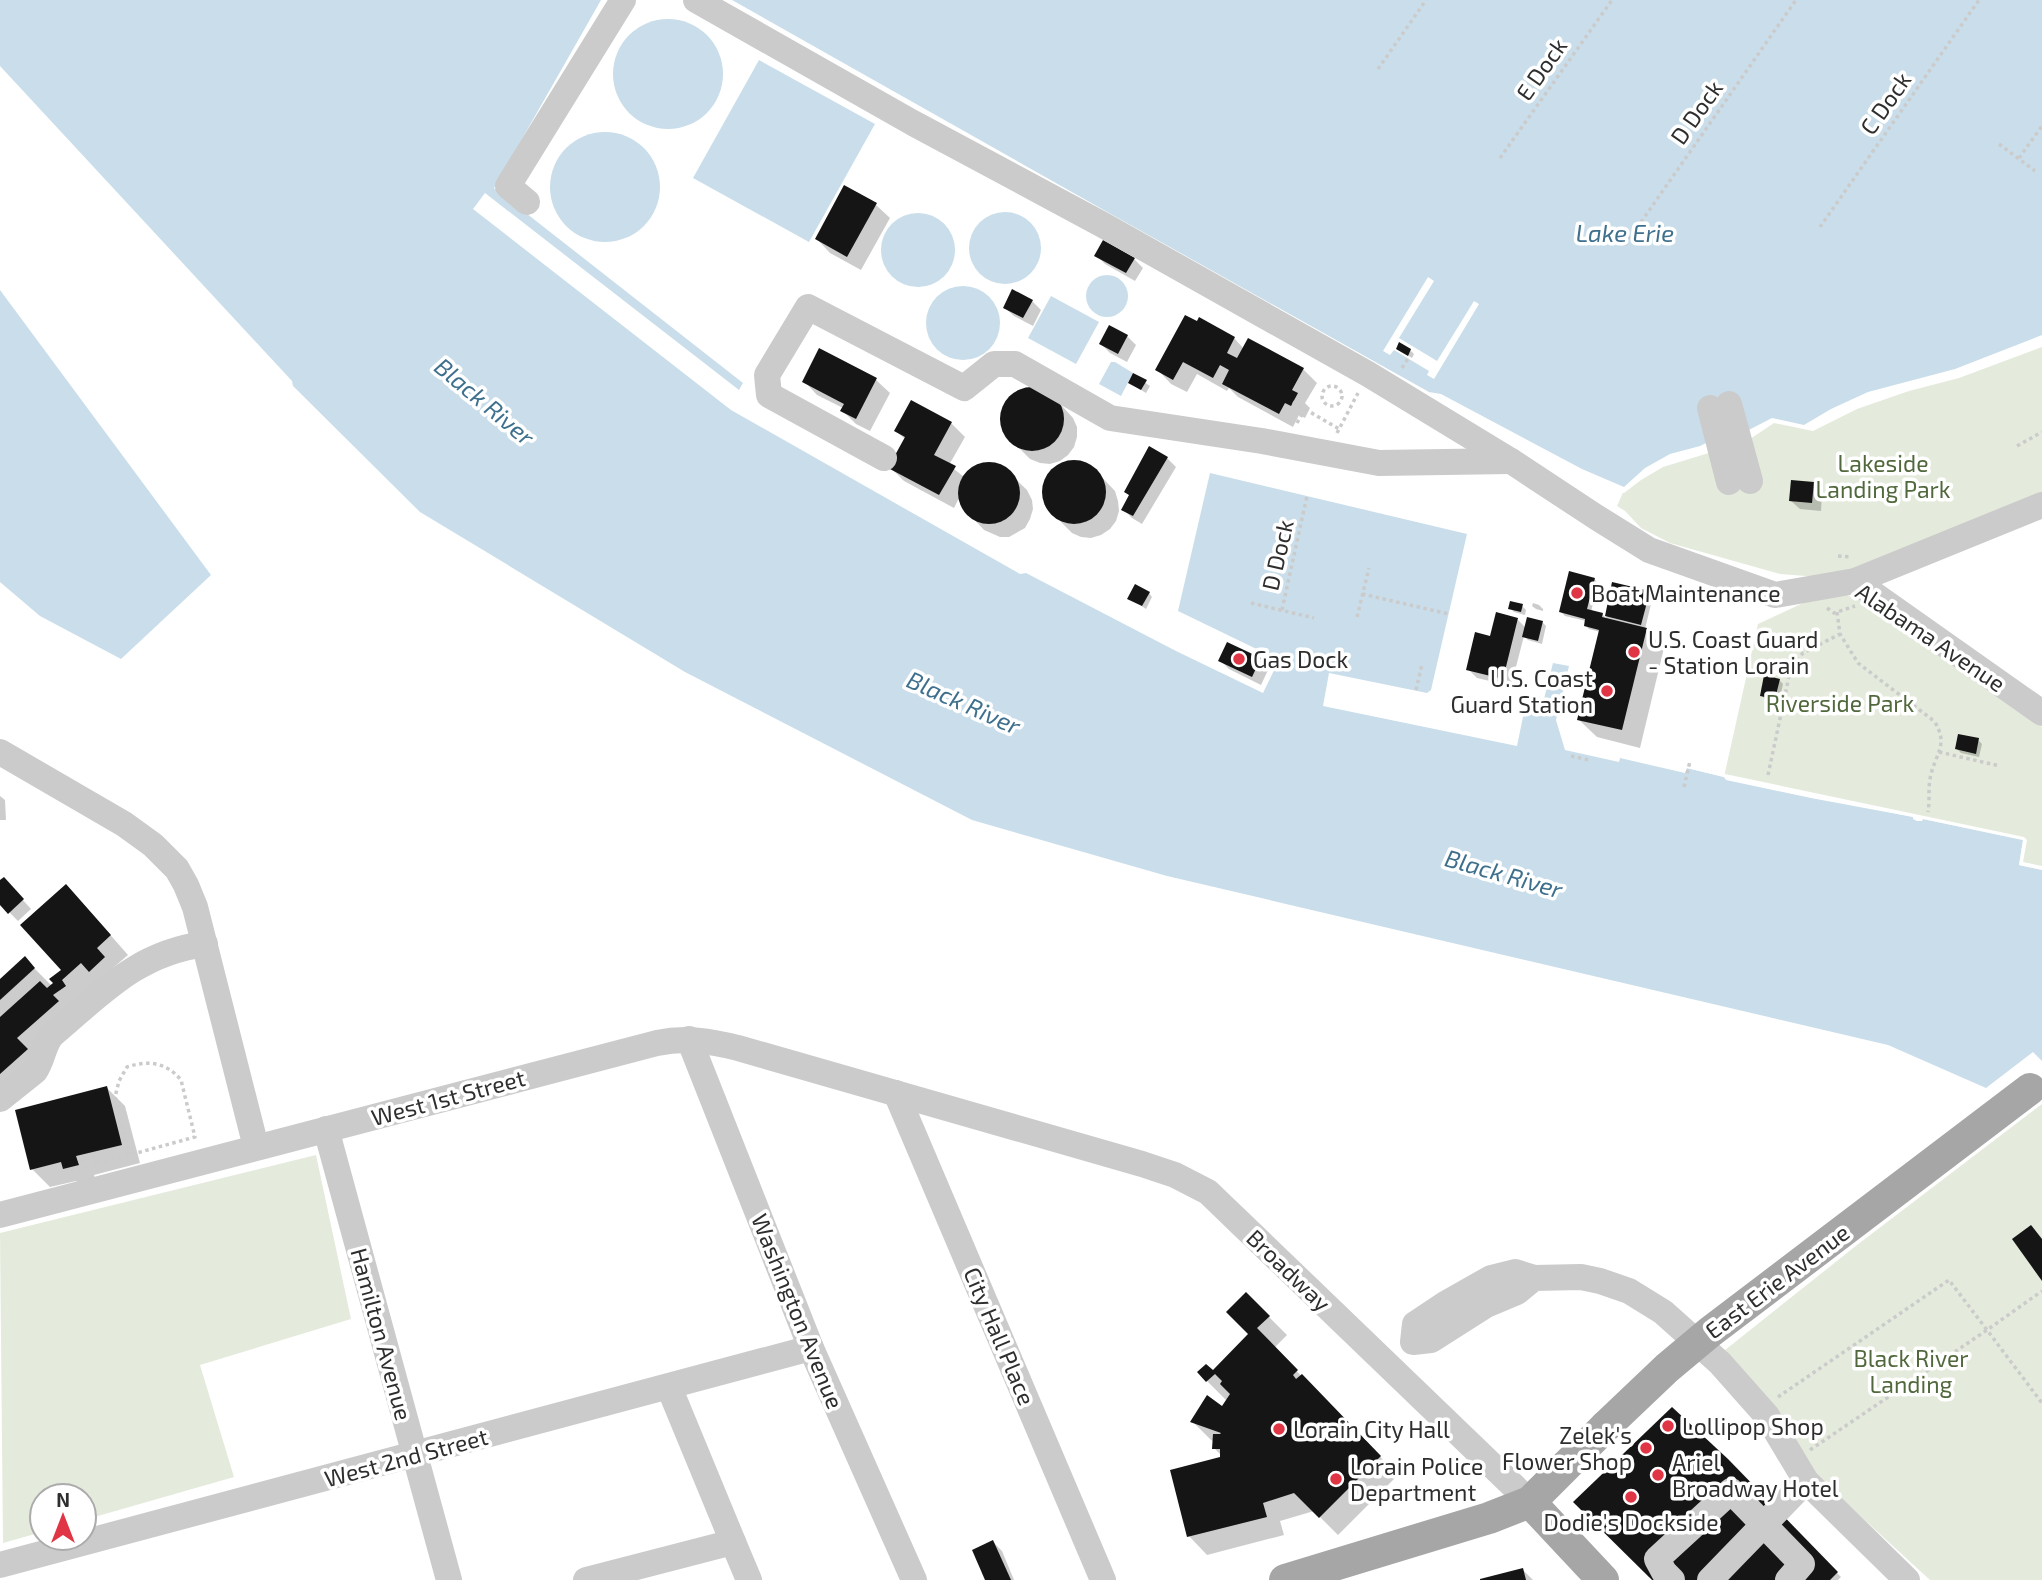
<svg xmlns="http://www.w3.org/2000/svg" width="2042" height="1580" font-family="'Exo 2',sans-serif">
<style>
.green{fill:#e4ebdc}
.water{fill:#c9deea}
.pier{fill:#fff}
.shadow{fill:#0003}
.building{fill:#151515}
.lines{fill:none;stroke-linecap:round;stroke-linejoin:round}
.path{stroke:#cbcbcb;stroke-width:3.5;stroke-dasharray:3.5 3.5;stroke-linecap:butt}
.minor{stroke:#cbcbcb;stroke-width:26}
.major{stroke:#a6a6a6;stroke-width:32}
.major-bridge{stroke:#a6a6a6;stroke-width:32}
.poi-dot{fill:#e03544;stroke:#fff;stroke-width:2.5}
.labels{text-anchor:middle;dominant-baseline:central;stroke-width:7;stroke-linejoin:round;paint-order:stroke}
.street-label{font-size:23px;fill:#2e2e2e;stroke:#fff}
.park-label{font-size:23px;fill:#51683d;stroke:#fff}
.poi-label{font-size:23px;fill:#2e2e2e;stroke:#fff;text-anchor:start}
.water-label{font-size:24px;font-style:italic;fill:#3e708d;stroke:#fff}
</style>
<rect width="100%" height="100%" fill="#fff"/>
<g class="green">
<path d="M2042 344V493L1861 567 1819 577 1780 574 1670 543 1641 528 1625 511 1617 506 1624 490 1661 464 1773 419 1855 406Z"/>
<path d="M1842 594 1858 598 2042 727V870L2019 865 2023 840 1724 777 1758 624 1803 603Z"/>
<path d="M2042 1104V1580H1930L1822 1481 1725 1350 1857 1245Z"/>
<path d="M316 1155 351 1319 200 1365 234 1477 84 1520V1496H42V1532L3 1543 0 1233Z"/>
</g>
<g class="water">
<path d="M0 0H601L494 188 743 383 739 390 485 193 473 209 731 410 1020 574 1026 573 1176 651 1263 693 1279 660 1178 611 1210 473 1467 534 1431 690 1427 693 1329 673 1323 706 1517 746 1524 712 1540 715 1553 663 1569 666 1556 720 1565 750 1619 762 1620 758 1685 773 1687 768 1724 777 2023 840 2019 865 2042 870V1061L2033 1052 1986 1088 1888 1045 1167 876 972 820 685 672 420 512 293 386 292 381 0 66Z"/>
<path d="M732 0H2042V344L1908 388 1812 427 1773 420 1744 439 1661 464 1624 490 1596 482 1429 392 1109 213Z"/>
<circle cx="668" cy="74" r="55"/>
<path d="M759 60 875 124 809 242 693 178Z"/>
<circle cx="605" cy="187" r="55"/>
<circle cx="1005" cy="248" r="36"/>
<circle cx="918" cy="250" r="37"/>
<circle cx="1107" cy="296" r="21"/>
<circle cx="963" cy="323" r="37"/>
<path d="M0 290 211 575 121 659 40 616 0 582Z"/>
<path d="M1051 296 1099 322 1076 364 1028 338Z"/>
<path d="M1111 362H1115L1133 373 1121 396 1099 384Z"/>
</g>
<g class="pier">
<path d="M1428 277 1434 281 1399 338 1437 361 1474 301 1479 304 1434 379 1427 375 1429 371 1394 350 1390 355 1383 351Z"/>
<path d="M2042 335V347L1959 378 1909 391 1857 409 1813 431 1774 423 1747 441 1741 434 1772 418 1804 425 1831 409 1868 392 1955 369Z"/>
<path d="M1429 392 1441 394 1582 469 1624 487 1645 468 1670 454 1700 446 1712 440V452L1663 467 1641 480 1624 493 1594 485 1511 440V438Z"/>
<path d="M1688 764 1725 774 2024 837 2027 840 2023 862 2042 866V870L2019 865 2023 840 1923 819 1922 821H1917L1913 819V817L1811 798 1726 780 1724 777 1687 768Z"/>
</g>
<g class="shadow">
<path d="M876 205 890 218 861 270 830 253 817 239Z"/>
<path d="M1096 255 1134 259 1143 268 1135 281 1105 264Z"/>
<path d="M1032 301 1041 310 1033 326 1014 316 1005 308Z"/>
<path d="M1200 320 1234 338 1244 349 1303 369 1317 383 1305 403 1310 408 1305 418 1299 415 1293 427 1238 397 1229 388 1227 391 1197 374 1187 392 1171 384 1158 370Z"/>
<path d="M1127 336 1136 345 1127 362 1110 353 1101 344Z"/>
<path d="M1398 349 1410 350 1414 354 1412 358Z"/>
<path d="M1134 375 1150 386 1146 393 1130 383Z"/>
<path d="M876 380 890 393 870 431 856 424 842 410 843 408 817 395 804 381Z"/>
<path d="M1034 388 1052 395 1073 418 1077 427V437L1074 447 1068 455 1060 461 1050 464 1040 463 1030 459 1008 437 1003 428 1002 418 1003 409 1008 400 1015 393 1024 389Z"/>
<path d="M951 423 965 437 949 465 964 477 976 467 985 464 996 465 1005 469 1027 490 1032 500 1033 509 1030 519 1025 528 1009 537H1000L984 530 970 515 959 498 954 508 904 481 891 468 906 440 896 431Z"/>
<path d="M1167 458 1176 467 1142 524 1132 518 1123 509 1130 496 1126 492Z"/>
<path d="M1076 462 1094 469 1115 491 1118 501 1119 511 1116 521 1110 529 1101 535 1091 538 1081 537 1072 533 1050 511 1045 502 1043 492 1045 482 1050 474 1057 467 1066 463Z"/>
<path d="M1813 484 1822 493 1821 511 1800 509 1791 501Z"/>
<path d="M1594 579 1598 583 1591 612 1602 614 1606 618 1614 584 1649 593 1653 596 1645 629 1664 648 1640 748 1597 737 1578 719 1600 632 1589 629 1585 625 1586 621 1565 616 1561 612Z"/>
<path d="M1149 593 1152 597 1146 609 1130 598Z"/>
<path d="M1533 603 1539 605 1543 609V611L1536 609 1532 606Z"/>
<path d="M1522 606 1526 610 1525 615 1514 612 1510 608Z"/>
<path d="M1517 619 1526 628 1542 622 1546 626 1542 644 1528 640 1524 636 1511 686 1477 678 1468 669 1492 638Z"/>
<path d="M1220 660H1260L1269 668 1261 685 1229 669Z"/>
<path d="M1779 680 1783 684 1779 702 1765 699 1761 695Z"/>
<path d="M1978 740 1982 744 1979 757 1961 753 1957 749Z"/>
<path d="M0 796 5 800 6 820H0Z"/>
<path d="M0 883 12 888 31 909 18 921 0 903Z"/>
<path d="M84 905 128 955 114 967 0 1109V981L25 959 52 986 63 971Z"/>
<path d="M107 1088 125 1106 140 1163 94 1175 96 1183 83 1187 76 1181 50 1187 32 1169Z"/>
<path d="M1246 1294 1287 1335 1274 1348 1398 1475 1338 1535 1314 1511 1280 1521 1284 1535 1207 1555 1189 1536 1221 1455 1214 1448 1215 1442 1211 1440 1193 1422 1222 1408 1227 1401 1199 1373 1213 1372 1250 1334Z"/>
<path d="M1727 1461 1841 1577 1838 1580H1655Z"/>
<path d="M993 1542 1002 1551 1014 1580H987Z"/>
<path d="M1523 1570 1533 1580H1483Z"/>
</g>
<g class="building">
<path d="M844 185 877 203 847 257 815 239Z"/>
<path d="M1103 240 1135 258 1126 273 1094 256Z"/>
<path d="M1012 289 1033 300 1023 318 1003 308Z"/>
<path d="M1185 315 1197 321 1199 317 1235 337 1227 353 1237 358 1248 338 1304 368 1292 390 1298 393 1291 406 1285 403 1279 414 1222 384 1229 370 1220 365 1213 378 1183 362 1173 380 1155 370Z"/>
<path d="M1109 325 1128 335 1118 354 1099 344Z"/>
<path d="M1399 342 1411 349 1408 356 1396 349Z"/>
<path d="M819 348 877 378 856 419 840 411 844 404 802 382Z"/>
<path d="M1133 373 1147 380 1141 390 1128 383Z"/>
<circle cx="1032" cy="419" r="32"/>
<path d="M911 400 952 422 934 455 956 466 939 495 888 468 905 437 894 431Z"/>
<path d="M1149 446 1168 457 1133 516 1121 510 1129 495 1124 492Z"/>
<circle cx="1074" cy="492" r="32"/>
<circle cx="989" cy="493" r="31"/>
<path d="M1791 480 1814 482 1812 503 1789 501Z"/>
<path d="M1569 571 1595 578 1587 609 1603 613 1602 617 1647 628 1622 730 1577 720 1599 630 1584 626 1585 619 1559 612Z"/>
<path d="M1612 582 1650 591 1641 625 1605 616Z"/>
<path d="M1135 584 1150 592 1142 606 1127 599Z"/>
<path d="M1510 601 1523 604 1521 612 1508 609Z"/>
<path d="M1496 612 1518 618 1503 679 1466 670 1475 632 1490 636Z"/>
<path d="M1527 617 1543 621 1538 641 1522 637Z"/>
<path d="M1227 642 1261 658 1252 677 1218 661Z"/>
<path d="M1764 675 1780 679 1775 699 1760 696Z"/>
<path d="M1958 734 1979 738 1976 754 1955 749Z"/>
<path d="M4 877 24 899 8 914 0 905V880Z"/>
<path d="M66 884 111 935 97 948 105 957 89 972 81 963 62 980 66 986 53 995 59 1001 17 1038 28 1049 0 1074V1017L40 981 47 988 53 983 49 979 61 970 20 925Z"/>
<path d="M25 956 35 968 0 1000V979Z"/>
<path d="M107 1086 122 1145 76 1156 79 1165 63 1169 61 1162 30 1170 15 1110Z"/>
<path d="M2031 1225 2042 1239V1281L2012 1239Z"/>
<path d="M1246 1292 1270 1316 1257 1328 1298 1370 1293 1375 1296 1379 1302 1374 1381 1456 1319 1518 1294 1493 1263 1503 1267 1517 1187 1537 1170 1470 1220 1457V1449H1212L1213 1434H1220L1221 1433 1190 1422 1207 1395 1222 1406 1230 1394 1220 1384 1222 1381 1215 1374 1206 1382 1197 1372 1206 1364 1213 1370 1248 1334 1226 1312Z"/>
<path d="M1672 1407 1728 1459 1838 1572 1830 1580H1652L1573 1502Z"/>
<path d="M993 1540 1011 1580H985L972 1550Z"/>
<path d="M1523 1568 1526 1580H1480V1579Z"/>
</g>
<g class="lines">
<g class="path">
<path d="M1378 69 1426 0"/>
<path d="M1999 144 2035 171"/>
<path d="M1500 158 1612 0"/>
<path d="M2019 158 2042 126"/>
<path d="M1820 227 1979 0"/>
<path d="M1625 245 1796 0"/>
<path d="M1402 368 1409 357"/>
<circle cx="1332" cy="396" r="10"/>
<path d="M1293 402 1339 429"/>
<path d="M1297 423 1305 409"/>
<path d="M1337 433 1358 393"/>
<path d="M2017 446 2042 432"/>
<path d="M1838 556 1852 557"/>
<path d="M1362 594 1449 614"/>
<path d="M1251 603 1314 618"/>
<path d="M1827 608 1834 613 1855 606"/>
<path d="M1282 610 1307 496"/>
<path d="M1837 612 1840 634 1858 663 1934 721C1950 745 1934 755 1930 779 1928 790 1930 801 1928 812"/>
<path d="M1357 617 1369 568"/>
<path d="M1416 690 1422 664"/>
<path d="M1939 752 2000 766"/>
<path d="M1571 756 1589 760"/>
<path d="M1768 775 1791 667 1803 653 1840 634"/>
<path d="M1684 787 1690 761"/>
<path d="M78 1161 95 1157 97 1164"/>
<path d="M71 1171 195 1137 181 1080C166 1062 148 1060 127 1067L119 1081 115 1097 129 1155"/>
<path d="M1778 1397 1949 1280 1987 1330 2042 1291"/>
<path d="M1810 1450 1987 1330 2042 1403"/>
</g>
<g class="minor">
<path d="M696 0 913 123 1103 225 1368 374 1511 461 1596 517 1649 550 1775 595 1855 581 2042 505"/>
<path d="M527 202 508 186 623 0"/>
<path d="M1729 404 1750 481"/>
<path d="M1710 408 1729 482"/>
<path d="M884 458 769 395 767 375 808 307 964 388 994 364H1015L1110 418 1262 441 1379 463 1511 461"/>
<path d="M1855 581 2042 713"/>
<path d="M0 752 124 824 153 845 177 869 186 885 195 907 256 1147"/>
<path d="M689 1039 811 1348 914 1580"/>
<path d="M896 1093 1103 1580"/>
<path d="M0 1099 35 1071C43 1060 43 1045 52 1035 102 993 137 953 205 944"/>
<path d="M326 1129 449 1580"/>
<path d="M0 1215 657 1043C686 1037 710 1041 738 1048L1142 1164 1175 1175 1208 1192 1530 1502"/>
<path d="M1534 1278 1517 1292 1486 1305 1431 1340 1413 1342 1415 1324 1445 1304 1491 1278 1515 1272 1534 1278 1581 1277 1600 1281 1629 1291 1663 1312 1720 1363 1767 1416 1806 1481 1907 1580"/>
<path d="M733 1542 749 1580"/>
<path d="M0 1565 811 1348"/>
<path d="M586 1580 733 1542 669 1387"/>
<path d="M1672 1580 1664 1572 1657 1559 1731 1491 1802 1564 1788 1580"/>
<path d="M1710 1580 1806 1481"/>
</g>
<g class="major">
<path d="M1530 1502 1603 1580"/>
<path d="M1285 1580 1489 1518 1530 1502 1606 1426"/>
</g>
<path class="major-bridge" d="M1606 1426 1667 1368 1710 1332 2030 1089"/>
</g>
<g class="poi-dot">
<circle cx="1577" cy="593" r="7"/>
<circle cx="1634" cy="652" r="7"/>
<circle cx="1239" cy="659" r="7"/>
<circle cx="1607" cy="691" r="7"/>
<circle cx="1668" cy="1426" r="7"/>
<circle cx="1279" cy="1429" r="7"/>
<circle cx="1646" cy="1448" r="7"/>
<circle cx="1658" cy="1475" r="7"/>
<circle cx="1336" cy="1479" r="7"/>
<circle cx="1631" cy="1497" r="7"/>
</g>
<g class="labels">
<g class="street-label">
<text transform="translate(1541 69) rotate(-55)">E Dock</text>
<text transform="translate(1885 103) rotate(-55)">C Dock</text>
<text transform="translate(1696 112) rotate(-55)">D Dock</text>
<text transform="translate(1277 555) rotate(-77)">D Dock</text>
<text transform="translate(1931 637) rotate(34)">Alabama Avenue</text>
<text transform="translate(448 1097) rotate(-15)">West 1st Street</text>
<text transform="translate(1289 1270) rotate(44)">Broadway</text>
<text transform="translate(1777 1281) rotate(-37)">East Erie Avenue</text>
<text transform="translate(798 1311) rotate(68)">Washington Avenue</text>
<text transform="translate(382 1334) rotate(75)">Hamilton Avenue</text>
<text transform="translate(1000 1336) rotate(67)">City Hall Place</text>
<text transform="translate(406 1457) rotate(-15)">West 2nd Street</text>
</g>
<g class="park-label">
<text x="1883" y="463">Lakeside<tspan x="1883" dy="26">Landing Park</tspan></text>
<text x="1840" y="703">Riverside Park</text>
<text x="1911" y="1358">Black River<tspan x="1911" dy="26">Landing</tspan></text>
</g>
<g class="poi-label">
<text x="1591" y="593">Boat Maintenance</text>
<text x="1648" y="639">U.S. Coast Guard<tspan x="1648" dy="26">- Station Lorain</tspan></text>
<text x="1253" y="659">Gas Dock</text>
<text x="1593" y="678" text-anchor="end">U.S. Coast<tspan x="1593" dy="26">Guard Station</tspan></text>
<text x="1682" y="1426">Lollipop Shop</text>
<text x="1293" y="1429">Lorain City Hall</text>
<text x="1632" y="1435" text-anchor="end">Zelek's<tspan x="1632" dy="26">Flower Shop</tspan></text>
<text x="1672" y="1462">Ariel<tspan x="1672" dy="26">Broadway Hotel</tspan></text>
<text x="1350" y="1466">Lorain Police<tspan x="1350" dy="26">Department</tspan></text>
<text x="1631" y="1522" text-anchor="middle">Dodie's Dockside</text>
</g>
<g class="water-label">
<text x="1625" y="232">Lake Erie</text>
<text transform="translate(485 401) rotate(40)">Black River</text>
<text transform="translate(964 702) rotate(24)">Black River</text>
<text transform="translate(1504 873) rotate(16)">Black River</text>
</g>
</g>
<g transform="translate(63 1517)"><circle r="33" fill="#ffffff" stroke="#ababab" stroke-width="2"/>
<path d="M0-5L12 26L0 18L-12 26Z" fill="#e03544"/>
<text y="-10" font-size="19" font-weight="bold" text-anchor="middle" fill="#2e2e2e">N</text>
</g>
</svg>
